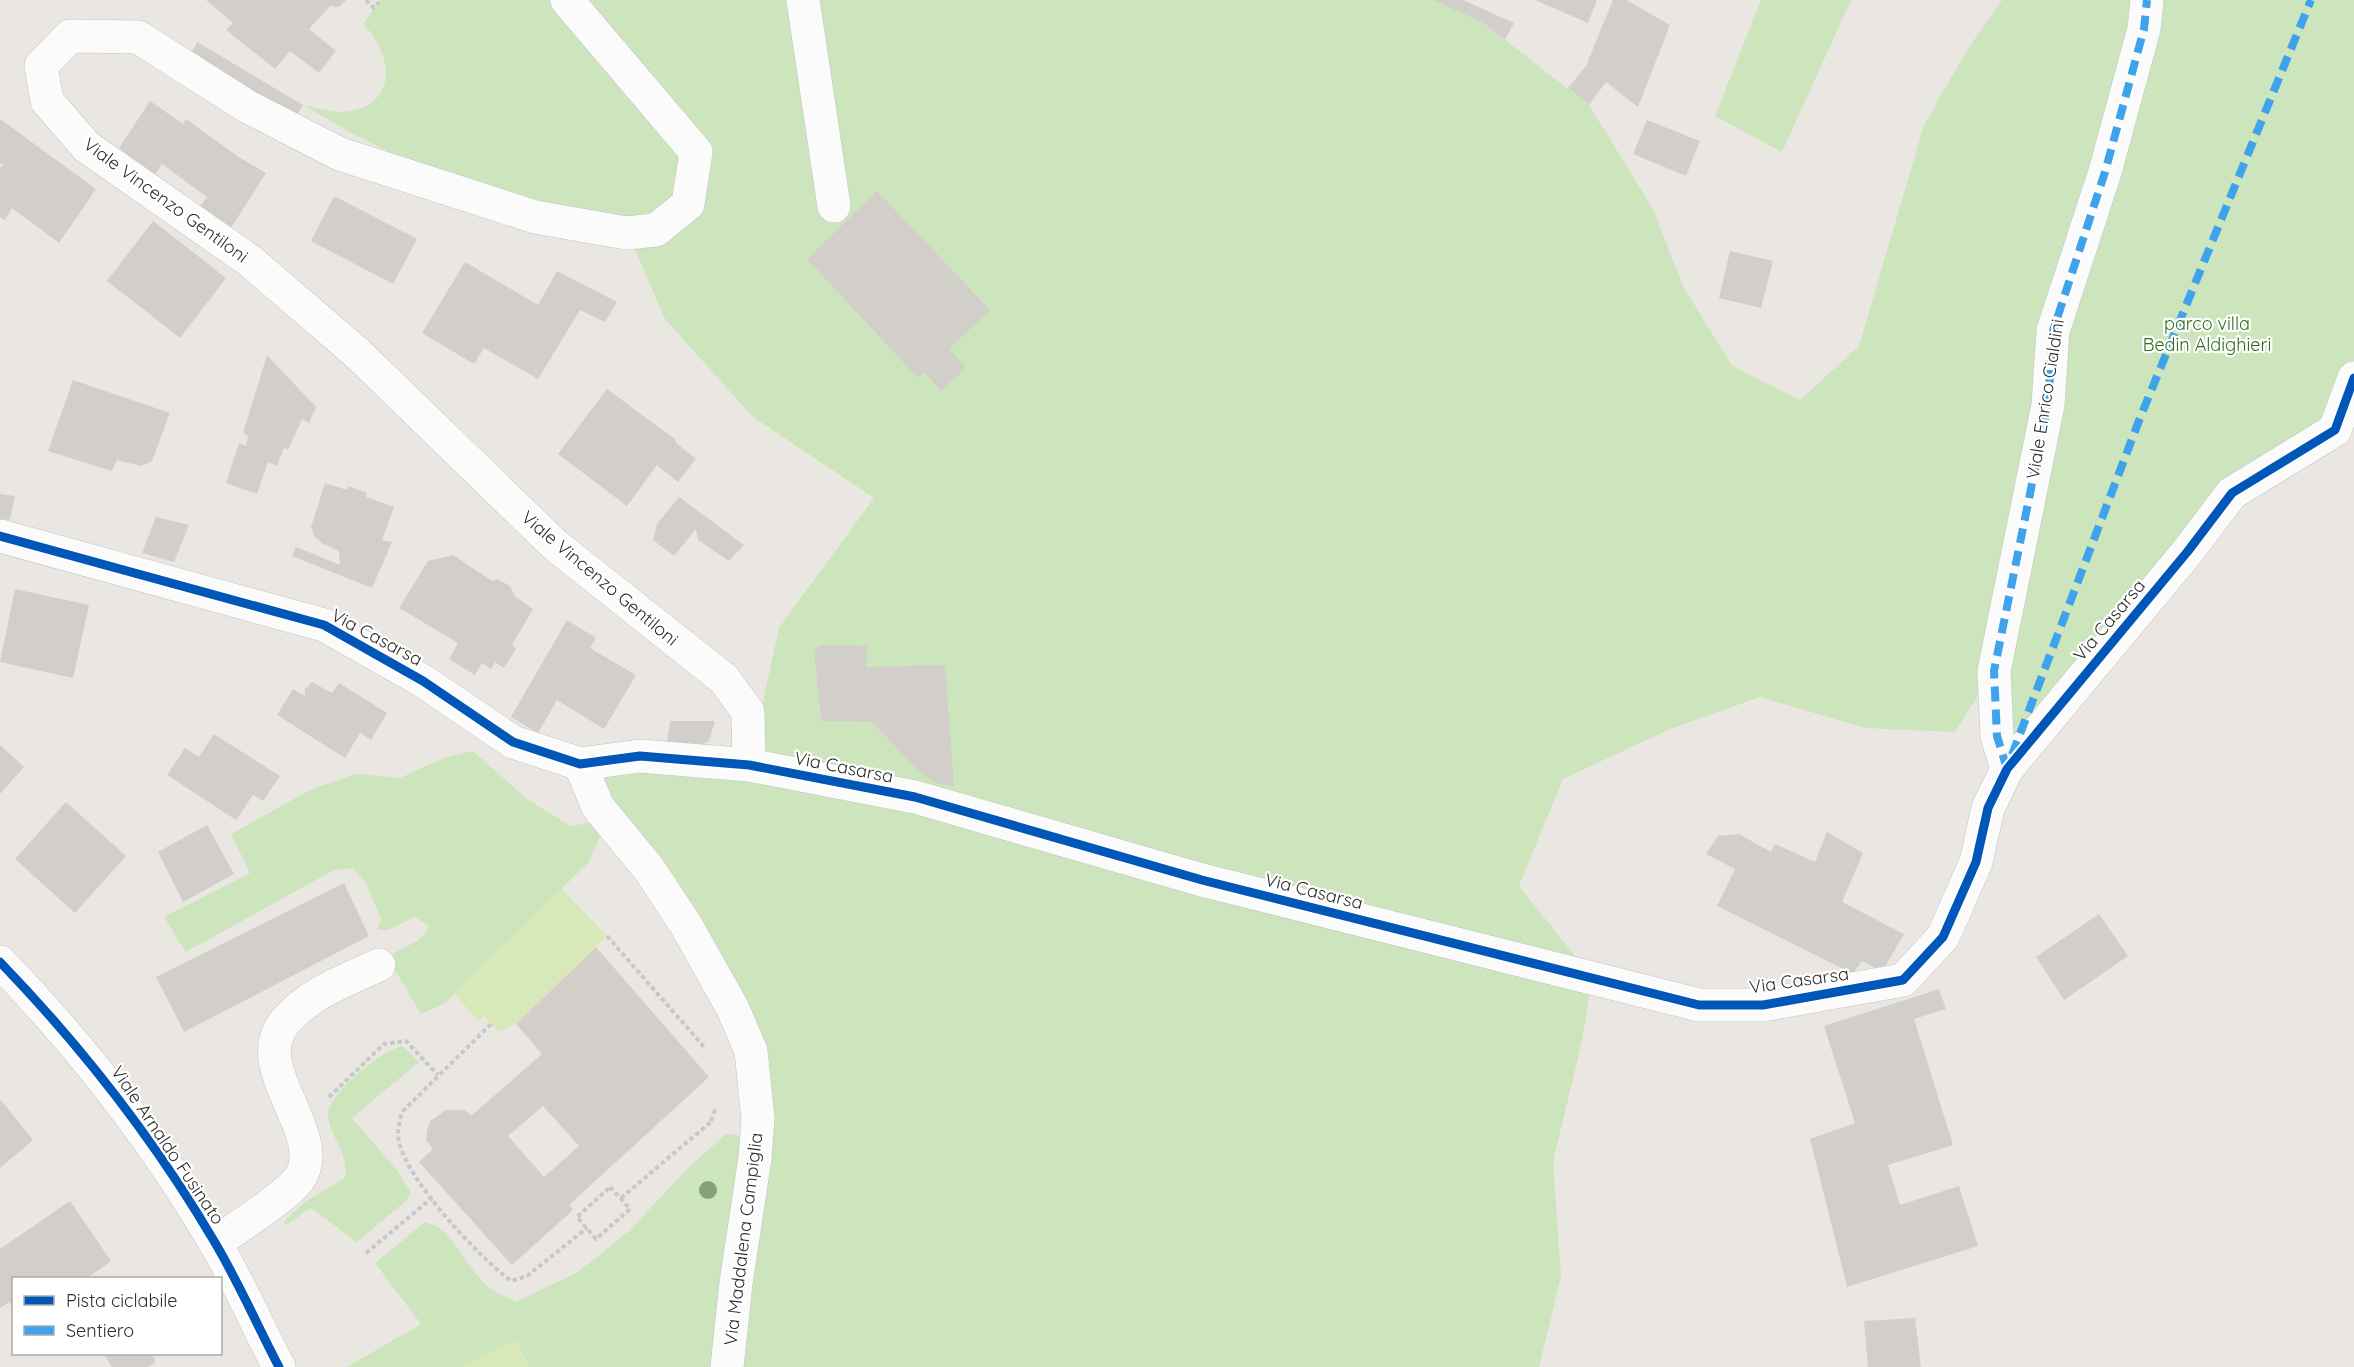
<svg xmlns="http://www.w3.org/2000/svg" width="2354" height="1367" font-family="Quicksand,sans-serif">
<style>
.green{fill:#cde5bc}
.pitch{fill:#d8e9b9}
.building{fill:#d2cfcb;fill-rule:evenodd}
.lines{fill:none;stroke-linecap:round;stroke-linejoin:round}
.street-casing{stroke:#c4c3c3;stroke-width:34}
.secondary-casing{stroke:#c4c3c3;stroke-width:34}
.path{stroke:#c8c8c8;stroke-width:4;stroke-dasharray:4.5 3;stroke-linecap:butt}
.street{stroke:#fcfbfb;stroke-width:33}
.secondary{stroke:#fcfbfb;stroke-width:33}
.quiet{stroke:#3ea3eb;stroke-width:8;stroke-dasharray:15 8;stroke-linecap:butt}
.cycleway-casing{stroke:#fff;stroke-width:13}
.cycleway{stroke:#0057b8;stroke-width:9}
.tree{fill:#82a375}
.labels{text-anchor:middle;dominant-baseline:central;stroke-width:4.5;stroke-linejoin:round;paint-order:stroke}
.street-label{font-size:18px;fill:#2d2d2d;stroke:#fff}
.park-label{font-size:18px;fill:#2d6b1b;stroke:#fff}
</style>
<rect width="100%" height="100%" fill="#eae7e2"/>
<g class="green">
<path d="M381 0H1453L1589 105 1653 209 1683 286 1732 366 1800 400 1859 346 1924 125 1967 50 2002 0H2354V378L2335 430 2232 493 2007 769 1993 672 1955 732 1865 728 1760 697 1670 729 1563 779 1519 886 1592 977 1582 1041 1553 1162 1561 1276 1539 1367H529L516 1341 461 1367H347L421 1324 375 1263 425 1222C452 1228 464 1263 483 1282 492 1291 505 1296 516 1302L578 1272 629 1231 688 1168 726 1134 743 1136 751 1051 608 820 588 863 445 1003 421 1014 395 970 394 953 419 940 429 927 415 917 388 930H377L381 919 366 884 353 868 334 870 186 952 164 917 250 873 231 834 312 789 356 774 400 778 443 758 473 751 528 800 571 826 608 819 580 764 749 765 779 628 874 498 752 416 665 319 620 215 545 202 424 169 353 134 303 105C318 108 334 114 350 111 400 102 391 51 363 24Z"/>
<path d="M1761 0H1851L1782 152 1715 116Z"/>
<path d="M403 1046 419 1062 352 1118 394 1167 411 1192 407 1200 357 1242 311 1208 286 1225 284 1221 306 1201 345 1178C349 1153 331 1139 328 1116 325 1096 384 1048 403 1046Z"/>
</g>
<g class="pitch">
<path d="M562 889 607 936 516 1024 498 1032 484 1016 478 1021 454 993Z"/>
<path d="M516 1341 528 1367H461Z"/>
</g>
<g class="building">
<path d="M206 0H346L339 7 330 6 309 29 336 51 319 73 290 51 275 69 226 30 233 23Z"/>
<path d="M1433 0H1463L1514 23 1505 40 1482 22Z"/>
<path d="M1535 0H1597L1588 23Z"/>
<path d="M1613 0H1626L1670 25 1638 107 1606 82 1589 105 1568 88 1586 66Z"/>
<path d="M197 42 303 105 296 116 191 54Z"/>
<path d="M150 101 183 124 186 119 237 156 266 173 231 228 200 206 207 197 162 164 155 175 119 148Z"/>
<path d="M0 119 96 189 59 243 12 208 5 220 0 217V168L3 165 0 163Z"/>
<path d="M1647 120 1700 141 1686 176 1633 154Z"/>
<path d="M877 191 990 310 949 349 966 368 941 391 924 372 918 378 807 259Z"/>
<path d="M334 196 417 239 393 284 311 241Z"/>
<path d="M153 221 226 278 180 338 107 281Z"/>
<path d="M1730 251 1773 261 1761 308 1719 298Z"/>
<path d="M465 262 538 305 557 271 617 302 605 322 580 310 538 379 484 348 474 364 422 333Z"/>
<path d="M267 355 316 407 309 423 302 419 288 450 284 448 277 466 268 462 257 494 226 483 239 443 246 446 248 436 243 433Z"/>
<path d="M73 380 170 413 152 461 141 466 117 460 112 471 48 451Z"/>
<path d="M607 389 676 440 675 442 696 459 678 482 657 465 627 506 558 454Z"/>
<path d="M325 483 347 490 348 486 367 493 366 497 394 507 382 540 392 542 372 588 292 556 296 547 340 565 339 551 322 543 314 536 311 527Z"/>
<path d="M0 494 15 496 10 520 0 519Z"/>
<path d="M679 497 744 545 729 561 698 540 696 529 674 556 653 540 657 524Z"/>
<path d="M156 517 189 525 174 562 142 553Z"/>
<path d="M453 555 492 581 497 579 510 586 515 596 533 609 512 645 516 649 504 668 495 662 491 669 482 663 475 675 449 659 458 643 399 608 428 561Z"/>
<path d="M15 589 89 605 73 678 0 662Z"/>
<path d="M567 620 596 638 590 648 636 675 604 729 557 700 538 733 511 717Z"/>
<path d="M820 645 867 646 866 667 945 665 954 786 936 783 920 772 872 722 821 721 814 650Z"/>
<path d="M312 682 332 693 339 683 387 713 371 740 360 733 345 758 277 715 293 689 305 696V689Z"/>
<path d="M670 721H715L709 741 696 748 666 749Z"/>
<path d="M214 734 280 776 263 801 253 795 236 820 167 775 185 748 199 757Z"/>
<path d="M0 745 24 767 0 794Z"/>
<path d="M66 802 126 856 75 913 15 859Z"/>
<path d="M207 825 234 874 183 902 158 852Z"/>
<path d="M1827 832 1863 853 1842 902 1904 934 1882 972 1862 961 1853 974 1717 906 1735 869 1706 854 1718 836 1739 834 1771 852 1775 844 1815 862Z"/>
<path d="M344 883 369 936 184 1032 156 977Z"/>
<path d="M2099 914 2128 956 2064 1000 2036 957Z"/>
<path d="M596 947 709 1077 569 1205 573 1210 512 1265 419 1162 433 1149 426 1141 427 1131 430 1121 446 1110H464L472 1115 542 1054 516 1024ZM543 1106 579 1146 544 1177 508 1136Z"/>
<path d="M1939 989 1946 1009 1914 1019 1953 1145 1888 1165 1900 1205 1959 1186 1978 1246 1847 1287 1810 1139 1855 1123 1824 1026Z"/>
<path d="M0 1099 33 1140 0 1168Z"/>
<path d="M70 1201 111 1261 87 1278H14V1308L9 1302 0 1308V1249Z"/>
<path d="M1915 1318 1921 1367H1868L1864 1321Z"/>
<path d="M104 1354H151L156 1362 147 1367H112Z"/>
</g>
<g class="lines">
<defs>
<g id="street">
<path d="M567 0 696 152 688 204 656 230 626 233 535 217 340 154 248 107 138 37 70 36 41 66 47 101 87 147 250 261 356 352 555 545 724 679 748 712 749 765"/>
<path d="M803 0 834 206"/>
<path d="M0 536 324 625 423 681 513 742 580 764 640 756 749 765 915 797 1202 880 1699 1005H1763L1903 980 1943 937 1976 862 1988 808 2007 769 2188 551 2232 493 2335 430 2354 378"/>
<path d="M580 764 598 807 649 869 686 925 733 1009 751 1051 758 1119 755 1158 736 1283 727 1367"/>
<path d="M2007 769 1997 736 1994 671 2048 405 2053 331 2105 172 2144 29 2147 0"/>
<path d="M215 1243C235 1229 286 1197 299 1179 330 1134 246 1069 285 1022 309 993 346 980 379 965"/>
</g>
<path id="secondary" d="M0 962C82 1047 154 1139 214 1241 238 1281 257 1325 279 1367"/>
</defs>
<use href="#street" class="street-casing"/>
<use href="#secondary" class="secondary-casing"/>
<g class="path">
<path d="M366 0 374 8 381 0"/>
<path d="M607 936 705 1048"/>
<path d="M491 1024 403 1111C399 1121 397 1130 399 1142 409 1183 477 1255 511 1281L527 1276 587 1228"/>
<path d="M329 1097 384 1044 406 1041 438 1075"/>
<path d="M711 1121 716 1107"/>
<path d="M610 1187 630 1209 596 1239 577 1217Z"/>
<path d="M621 1198 712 1121"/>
<path d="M366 1253 432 1198"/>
</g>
<use href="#street" class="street"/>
<use href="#secondary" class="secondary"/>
<g class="quiet">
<path d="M2012 755 2140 418 2311 0"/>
<path d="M2007 769 1997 736 1994 671 2048 405 2053 331 2105 172 2144 29 2147 0"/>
</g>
<defs>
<g id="cycleway">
<path d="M0 536 324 625 423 681 513 742 580 764 640 756 749 765 915 797 1202 880 1699 1005H1763L1903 980 1943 937 1976 862 1988 808 2007 769 2188 551 2232 493 2335 430 2354 378"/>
<path d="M0 962C82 1047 154 1139 214 1241 238 1281 257 1325 279 1367"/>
</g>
</defs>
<use href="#cycleway" class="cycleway-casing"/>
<use href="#cycleway" class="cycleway"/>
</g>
<circle class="tree" cx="708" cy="1190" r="9"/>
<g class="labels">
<g class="street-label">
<text transform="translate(166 200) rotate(36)">Viale Vincenzo Gentiloni</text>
<text transform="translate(2045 399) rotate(-81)">Viale Enrico Cialdini</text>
<text transform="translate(600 578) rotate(40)">Viale Vincenzo Gentiloni</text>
<text transform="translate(2109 620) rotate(-50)">Via Casarsa</text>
<text transform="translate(377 637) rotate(28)">Via Casarsa</text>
<text transform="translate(844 767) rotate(11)">Via Casarsa</text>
<text transform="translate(1314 891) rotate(14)">Via Casarsa</text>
<text transform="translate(1799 980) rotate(-8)">Via Casarsa</text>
<text transform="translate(168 1145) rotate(56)">Viale Arnaldo Fusinato</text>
<text transform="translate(743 1239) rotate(-83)">Via Maddalena Campiglia</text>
</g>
<g class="park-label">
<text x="2207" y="323">parco villa<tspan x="2207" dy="21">Bedin Aldighieri</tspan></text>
</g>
</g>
<rect x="12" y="1277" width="210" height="78" fill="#ffffff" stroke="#ababab" stroke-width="1.5"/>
<rect x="24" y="1296" width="30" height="9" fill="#0057b8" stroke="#ababab" stroke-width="1.5"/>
<text x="66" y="1307" font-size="18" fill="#2d2d2d">Pista ciclabile</text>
<rect x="24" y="1326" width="30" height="9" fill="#3ea3eb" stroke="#ababab" stroke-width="1.5"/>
<text x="66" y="1337" font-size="18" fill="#2d2d2d">Sentiero</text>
</svg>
